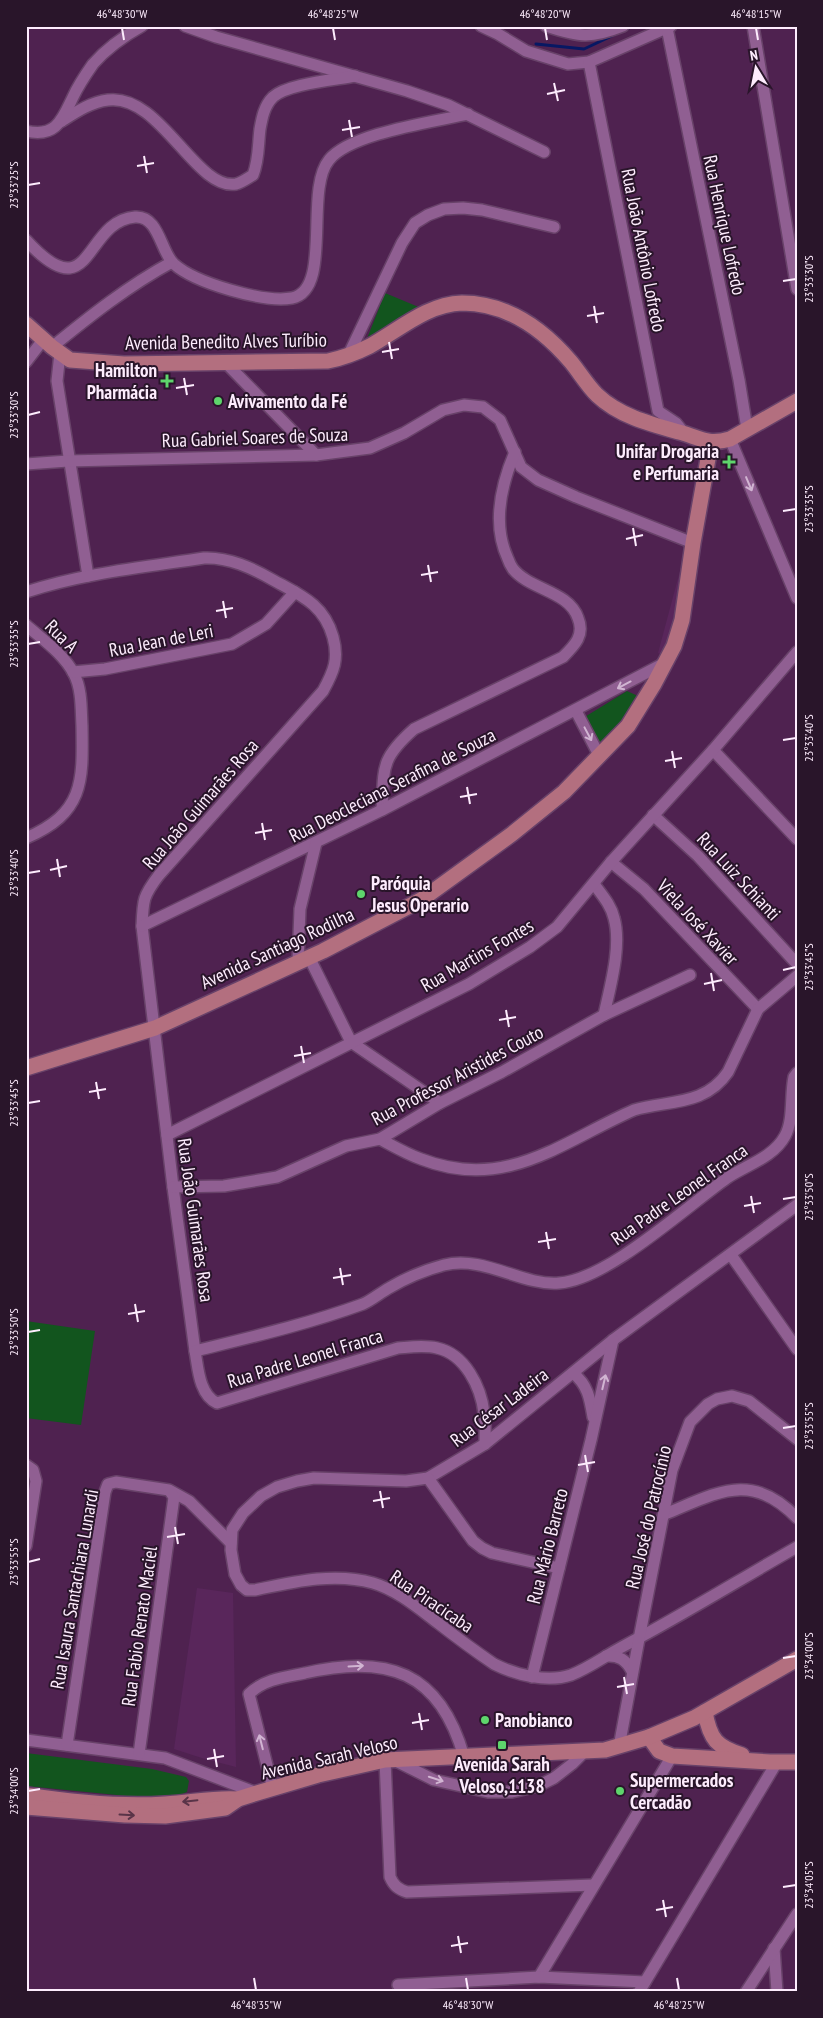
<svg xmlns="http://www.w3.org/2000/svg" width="823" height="2018" font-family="'PT Sans Narrow',sans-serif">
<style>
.built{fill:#59265b}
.green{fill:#12551e}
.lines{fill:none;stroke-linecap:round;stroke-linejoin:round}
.stream{stroke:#071863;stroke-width:3}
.minor-casing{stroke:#684269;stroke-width:14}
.major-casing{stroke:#684269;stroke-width:18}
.minor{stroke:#905f92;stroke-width:11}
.major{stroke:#b36f7f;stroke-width:15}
.oneway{stroke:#d1b4d2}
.oneway2{stroke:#593448}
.ticks{fill:none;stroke:#fdecfd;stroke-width:2}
.poi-dot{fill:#5ed56c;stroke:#29152a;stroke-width:2}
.labels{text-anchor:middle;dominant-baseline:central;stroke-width:4;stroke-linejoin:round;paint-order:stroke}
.street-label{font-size:19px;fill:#fdecfd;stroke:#29152a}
.poi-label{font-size:19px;font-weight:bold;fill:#fdecfd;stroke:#29152a;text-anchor:start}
.neatline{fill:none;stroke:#fdecfd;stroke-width:2}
.ticks-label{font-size:12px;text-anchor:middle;fill:#fdecfd}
</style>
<rect width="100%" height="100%" fill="#4f2250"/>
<g class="built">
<path d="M704 454 717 456 699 561 676 660 658 653 684 556Z"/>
<path d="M197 1588 233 1593 236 1767 205 1759 174 1749Z"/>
</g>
<g class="green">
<path d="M385 293 421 308 366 341Z"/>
<path d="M627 691 638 696 622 722 598 745 583 718Z"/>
<path d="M26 1321 95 1331 81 1425 26 1418Z"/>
<path d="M26 1753 152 1769 186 1777 189 1781 187 1792 167 1800 26 1786Z"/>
</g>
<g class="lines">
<g class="stream">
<path d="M624 30 633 26"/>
<path d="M536 44 584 49 616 34"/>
</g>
<defs>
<g id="minor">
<path d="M185 26 216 37 407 91 448 105 544 152"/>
<path d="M481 26 498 34 526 51 568 64 589 62 671 26"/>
<path d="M546 26C580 37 590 39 623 26"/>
<path d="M753 26 797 289"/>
<path d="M667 28 739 380 747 429"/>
<path d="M589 62 658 411 676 423 684 433"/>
<path d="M62 121C76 112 91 102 108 100 160 93 196 191 236 184 241 183 248 178 253 175 259 160 258 145 260 129 262 118 264 106 273 97 287 84 334 80 355 76"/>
<path d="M26 131C56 138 62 120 73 97 78 86 86 74 93 64 107 48 124 36 142 26"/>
<path d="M26 240C93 313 83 221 135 217 159 215 161 253 174 264 195 283 264 303 292 298 333 290 304 190 329 160 350 133 434 122 468 114"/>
<path d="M52 347C90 316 128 286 172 262"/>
<path d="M60 353 57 381 88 576"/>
<path d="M348 356 402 243 415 223 428 215 444 209 463 208 482 210 554 227"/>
<path d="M26 362 43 340"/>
<path d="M226 363 316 455"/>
<path d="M730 439 797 598"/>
<path d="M26 464 68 461 316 455 370 448 404 433 443 410 464 405 483 407 500 420 521 467 538 480 576 497 693 543"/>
<path d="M26 592C84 573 145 567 204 558 229 557 252 568 273 580 300 595 324 604 333 637 339 659 334 671 323 691L159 875C143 896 143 900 142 926L173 1187 195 1351"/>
<path d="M26 625C42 639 64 654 74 674 82 689 81 709 82 726 83 782 84 813 26 838"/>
<path d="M73 672 105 669 232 644 266 624 295 592"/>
<path d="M576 711 600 757"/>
<path d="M713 750 797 839"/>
<path d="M382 810C384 768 380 759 414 729L563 657C575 645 585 635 578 618 569 591 530 590 513 569 511 566 509 562 508 559 492 525 501 485 515 452"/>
<path d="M653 815 698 856 797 964"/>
<path d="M611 862 644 889 758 1009"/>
<path d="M594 884C602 895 611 905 614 918 622 946 610 987 604 1015"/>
<path d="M142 926 382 810 665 663"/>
<path d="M309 957 351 1042 440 1103"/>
<path d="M298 961 300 909 316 843"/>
<path d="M167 1135 469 984 530 947 557 927 611 862 713 750 797 652"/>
<path d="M380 1139C393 1146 407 1154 421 1159 506 1192 561 1142 634 1110 669 1100 705 1106 728 1072L758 1009 797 976"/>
<path d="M173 1187 224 1186 277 1177 346 1146 380 1139 440 1103 502 1072 604 1015 690 975"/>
<path d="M797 1205 613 1340 485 1444 428 1478 406 1481 314 1478 297 1481 277 1487 261 1496 243 1513 232 1530 231 1550 235 1574 241 1585 247 1590H255C293 1582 334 1572 373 1583 397 1590 418 1608 438 1623 456 1637 475 1651 494 1664 516 1675 547 1683 571 1675 589 1668 605 1656 622 1647 681 1616 739 1580 797 1547"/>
<path d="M731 1255 797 1349"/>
<path d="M573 1373C588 1385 590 1399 593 1417"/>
<path d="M485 1444C485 1434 486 1423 484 1413 481 1387 465 1354 437 1348 424 1345 411 1347 398 1348L217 1403C199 1395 198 1367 195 1351 252 1337 308 1324 363 1304 372 1300 380 1293 389 1288 406 1278 425 1270 444 1265 484 1255 522 1286 559 1283 607 1280 686 1207 727 1178 746 1165 773 1158 785 1136 794 1120 790 1095 794 1077L797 1073"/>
<path d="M26 1465 33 1470 36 1481 26 1546"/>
<path d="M428 1478 473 1541 482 1548 492 1553 559 1568"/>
<path d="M171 1491 189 1501 231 1543"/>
<path d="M665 1514C717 1493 751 1470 797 1518"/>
<path d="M606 1656C619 1655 626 1660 632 1671"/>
<path d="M532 1677 591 1440 613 1340"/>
<path d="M26 1740 165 1758 257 1793"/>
<path d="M67 1745 105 1492 108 1484 116 1482 169 1490 174 1497 139 1754"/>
<path d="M619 1747 639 1639 672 1470 690 1422 708 1404 717 1399 732 1396 749 1401 797 1439"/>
<path d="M385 1760 390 1877C394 1886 398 1889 407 1892L593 1885"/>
<path d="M394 1760 434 1780 488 1792H512L538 1786 554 1778 572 1764 585 1751"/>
<path d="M273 1789 249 1694C264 1679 285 1677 305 1673 387 1654 440 1671 464 1757"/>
<path d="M774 1948 777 1992"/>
<path d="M539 1977 672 1756"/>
<path d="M398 1985 539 1977 645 1982"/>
<path d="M639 1992 777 1762"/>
<path d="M746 1992 797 1914"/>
</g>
<g id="major">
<path d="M26 324 52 347 70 360 124 364 328 361C343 358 356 353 370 346 399 330 427 304 462 303 507 303 543 329 571 362 580 373 587 385 597 395 619 416 650 424 679 432 699 437 706 446 730 439L797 401"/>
<path d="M26 1068 155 1028 323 951 392 915 421 900 512 834 564 792 628 726 654 684 674 646 682 620 693 543 711 442"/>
<path d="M705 1712C710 1740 717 1747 742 1755"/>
<path d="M649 1737 659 1751 672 1756 770 1762H797"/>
<path d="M26 1795C71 1802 120 1807 165 1804 190 1803 214 1797 238 1799"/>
<path d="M26 1807 125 1815 165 1816 225 1808 238 1799 257 1793 318 1775 385 1760 605 1750 649 1737 694 1718 797 1659"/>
</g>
</defs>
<use href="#minor" class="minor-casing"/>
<use href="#major" class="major-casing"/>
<use href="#minor" class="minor"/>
<use href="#major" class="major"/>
</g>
<defs><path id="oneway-shaft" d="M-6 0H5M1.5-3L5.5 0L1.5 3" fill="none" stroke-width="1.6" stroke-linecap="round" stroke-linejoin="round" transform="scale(1.25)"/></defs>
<g class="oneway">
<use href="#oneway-shaft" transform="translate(749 484) rotate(67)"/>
<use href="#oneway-shaft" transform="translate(624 685) rotate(152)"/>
<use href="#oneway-shaft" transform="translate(588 734) rotate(62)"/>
<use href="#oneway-shaft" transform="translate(604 1382) rotate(-77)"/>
<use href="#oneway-shaft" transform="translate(356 1666) rotate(-3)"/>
<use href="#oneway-shaft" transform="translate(261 1742) rotate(-104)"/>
<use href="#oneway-shaft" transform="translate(436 1779) rotate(18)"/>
</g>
<g class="oneway2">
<use href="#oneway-shaft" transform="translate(190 1801) rotate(174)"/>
<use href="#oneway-shaft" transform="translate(127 1815) rotate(3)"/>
</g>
<path class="ticks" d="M122 28 124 40M333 28 335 40M545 28 547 40M756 28 758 40M554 83 558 101M547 94 565 90M349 120 352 137M342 130 360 127M144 156 147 173M137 166 154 163M28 185 40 183M783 281 796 279M594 306 597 323M587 316 604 313M389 342 392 359M382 352 399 349M184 378 187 395M176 388 194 385M28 415 40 412M783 511 796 509M633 528 636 546M626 539 643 535M428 565 431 582M421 575 438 572M223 601 226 618M216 611 233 608M28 644 40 642M783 740 796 738M672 751 675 768M665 761 682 758M467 787 470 804M460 797 477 794M262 823 265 840M255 833 272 830M57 859 60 877M50 870 67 866M28 873 40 871M783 970 796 967M711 973 714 991M704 984 722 980M506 1010 509 1027M499 1020 516 1017M301 1046 304 1063M294 1056 311 1053M96 1082 99 1099M89 1092 106 1089M28 1103 40 1101M751 1196 754 1213M783 1199 796 1197M744 1206 761 1203M546 1232 549 1249M538 1242 556 1239M340 1268 343 1285M333 1278 351 1275M135 1304 138 1322M128 1314 145 1311M28 1332 40 1330M783 1428 796 1426M585 1455 588 1472M578 1465 595 1462M380 1491 383 1508M373 1501 390 1498M175 1527 178 1544M167 1537 185 1534M28 1562 40 1559M783 1658 796 1656M624 1677 627 1694M617 1687 634 1684M419 1713 422 1730M412 1723 429 1720M214 1749 217 1767M207 1759 224 1756M28 1791 40 1789M783 1887 796 1885M663 1900 666 1917M656 1910 673 1907M458 1936 461 1953M451 1946 468 1943M254 1978 256 1990M466 1978 468 1990M677 1978 679 1990"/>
<g class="poi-dot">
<path d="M164.5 373.5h5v5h5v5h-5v5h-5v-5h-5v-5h5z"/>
<circle cx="218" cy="401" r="5"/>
<path d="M726.5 454.5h5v5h5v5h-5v5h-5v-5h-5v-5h5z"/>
<circle cx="361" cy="894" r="5"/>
<circle cx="485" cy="1720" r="5"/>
<rect x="497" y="1740" width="10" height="10" rx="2.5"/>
<circle cx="620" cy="1791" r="5"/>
</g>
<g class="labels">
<g class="street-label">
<text transform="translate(725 225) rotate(78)">Rua Henrique Lofredo</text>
<text transform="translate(644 250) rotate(79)">Rua João Antônio Lofredo</text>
<text transform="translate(226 341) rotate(-1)">Avenida Benedito Alves Turíbio</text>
<text transform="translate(255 437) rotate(-2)">Rua Gabriel Soares de Souza</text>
<text transform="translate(62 636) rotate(45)">Rua A</text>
<text transform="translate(161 640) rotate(-11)">Rua Jean de Leri</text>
<text transform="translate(392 785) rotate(-27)">Rua Deocleciana Serafina de Souza</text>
<text transform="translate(200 804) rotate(-49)">Rua João Guimarães Rosa</text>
<text transform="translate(739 876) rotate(47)">Rua Luiz Schianti</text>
<text transform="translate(698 922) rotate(47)">Viela José Xavier</text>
<text transform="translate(277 948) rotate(-25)">Avenida Santiago Rodilha</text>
<text transform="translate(477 955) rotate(-30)">Rua Martins Fontes</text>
<text transform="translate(457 1075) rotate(-28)">Rua Professor Aristides Couto</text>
<text transform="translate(679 1194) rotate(-35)">Rua Padre Leonel Franca</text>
<text transform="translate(196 1220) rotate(82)">Rua João Guimarães Rosa</text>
<text transform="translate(305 1358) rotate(-17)">Rua Padre Leonel Franca</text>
<text transform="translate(499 1407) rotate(-37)">Rua César Ladeira</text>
<text transform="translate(648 1517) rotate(-77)">Rua José do Patrocínio</text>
<text transform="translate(547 1546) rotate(-76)">Rua Mário Barreto</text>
<text transform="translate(74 1589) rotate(-80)">Rua Isaura Santachiara Lunardi</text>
<text transform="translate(432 1601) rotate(34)">Rua Piracicaba</text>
<text transform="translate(139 1626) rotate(-82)">Rua Fabio Renato Maciel</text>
<text transform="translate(329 1757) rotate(-13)">Avenida Sarah Veloso</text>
</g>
<g class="poi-label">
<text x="157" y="370" text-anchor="end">Hamilton<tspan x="157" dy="22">Pharmácia</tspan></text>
<text x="228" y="401">Avivamento da Fé</text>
<text x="719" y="451" text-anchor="end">Unifar Drogaria<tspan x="719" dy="22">e Perfumaria</tspan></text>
<text x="371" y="883">Paróquia<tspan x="371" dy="22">Jesus Operario</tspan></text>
<text x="495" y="1720">Panobianco</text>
<text x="502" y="1764" text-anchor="middle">Avenida Sarah<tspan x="502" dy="22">Veloso,1138</tspan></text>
<text x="630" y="1780">Supermercados<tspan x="630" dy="22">Cercadão</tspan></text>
</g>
</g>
<rect width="823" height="2018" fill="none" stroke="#29152a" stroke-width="55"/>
<g transform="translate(756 68) rotate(350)" stroke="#29152a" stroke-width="4" paint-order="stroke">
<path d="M0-4L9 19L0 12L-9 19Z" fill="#fdecfd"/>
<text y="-8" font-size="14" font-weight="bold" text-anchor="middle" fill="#fdecfd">N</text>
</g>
<rect x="28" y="28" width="768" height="1962" class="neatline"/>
<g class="ticks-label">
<text x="122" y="18">46°48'30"W</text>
<text x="333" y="18">46°48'25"W</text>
<text x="545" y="18">46°48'20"W</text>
<text x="756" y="18">46°48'15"W</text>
<text transform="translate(14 185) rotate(-90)" y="4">23°33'25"S</text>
<text transform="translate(809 279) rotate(-90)" y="4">23°33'30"S</text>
<text transform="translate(14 415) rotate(-90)" y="4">23°33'30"S</text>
<text transform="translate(809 509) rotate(-90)" y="4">23°33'35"S</text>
<text transform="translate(14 644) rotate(-90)" y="4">23°33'35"S</text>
<text transform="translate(809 738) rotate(-90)" y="4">23°33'40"S</text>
<text transform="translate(14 873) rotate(-90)" y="4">23°33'40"S</text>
<text transform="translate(809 967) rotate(-90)" y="4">23°33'45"S</text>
<text transform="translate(14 1103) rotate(-90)" y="4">23°33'45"S</text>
<text transform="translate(809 1197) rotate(-90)" y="4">23°33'50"S</text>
<text transform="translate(14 1332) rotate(-90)" y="4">23°33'50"S</text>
<text transform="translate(809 1426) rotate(-90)" y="4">23°33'55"S</text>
<text transform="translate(14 1562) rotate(-90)" y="4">23°33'55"S</text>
<text transform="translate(809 1656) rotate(-90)" y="4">23°34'00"S</text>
<text transform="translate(14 1791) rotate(-90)" y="4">23°34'00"S</text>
<text transform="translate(809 1885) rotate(-90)" y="4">23°34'05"S</text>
<text x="256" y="2009">46°48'35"W</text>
<text x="468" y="2009">46°48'30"W</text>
<text x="679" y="2009">46°48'25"W</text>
</g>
</svg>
